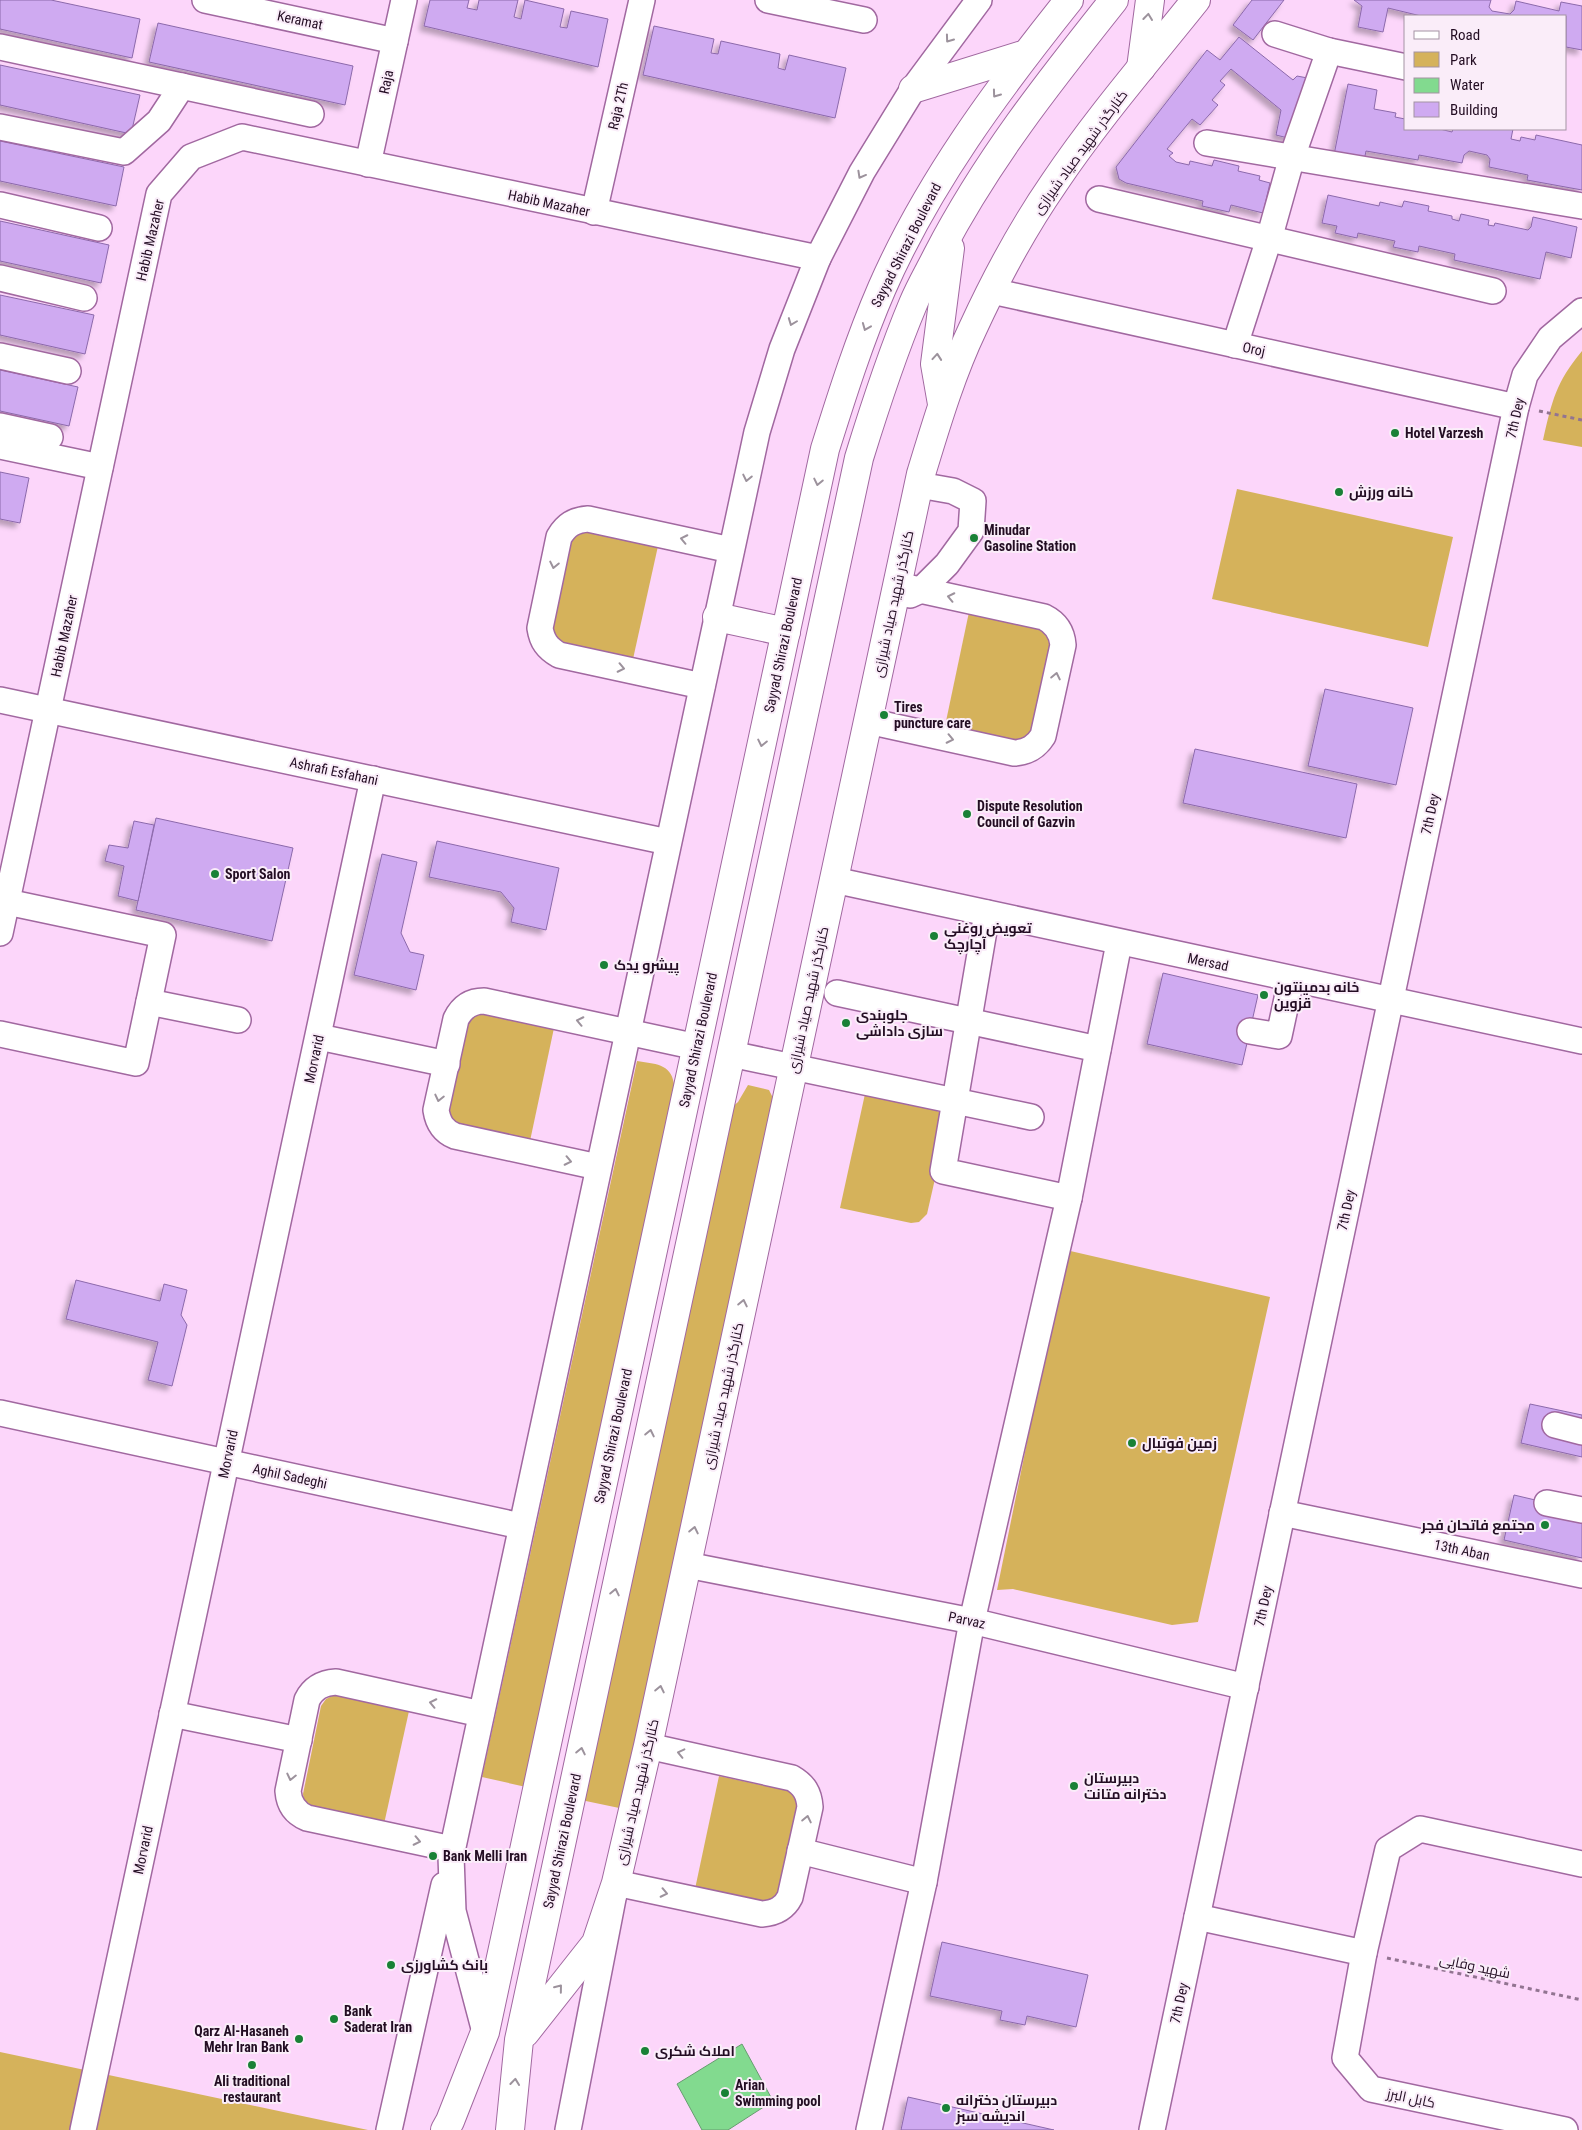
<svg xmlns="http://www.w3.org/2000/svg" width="1582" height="2130" font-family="'Roboto Condensed',Cairo,sans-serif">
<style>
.green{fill:#d5b25b}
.water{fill:#82da8f;stroke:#669c6f}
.building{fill:#cfaaf1;stroke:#8c69ab;filter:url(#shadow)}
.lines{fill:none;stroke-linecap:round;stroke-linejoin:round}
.minor-casing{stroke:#a168a0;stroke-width:28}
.major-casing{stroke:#a168a0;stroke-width:30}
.path{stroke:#927491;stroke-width:3;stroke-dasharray:4 4;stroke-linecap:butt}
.minor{stroke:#fff;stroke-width:25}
.major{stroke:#fff;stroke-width:28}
.oneway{stroke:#9c929c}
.poi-dot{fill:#198136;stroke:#faedf9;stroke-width:2}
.labels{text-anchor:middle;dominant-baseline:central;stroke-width:4;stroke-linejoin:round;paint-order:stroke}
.street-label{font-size:14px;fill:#230d23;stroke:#faedf9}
.poi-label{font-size:14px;font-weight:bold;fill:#230d23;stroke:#faedf9;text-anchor:start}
</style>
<defs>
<filter id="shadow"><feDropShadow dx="-4.5" dy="4.5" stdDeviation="2.5" flood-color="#0004"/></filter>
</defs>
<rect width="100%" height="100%" fill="#fcd6fa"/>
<g class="green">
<path d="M1582 351V447L1543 440C1552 401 1556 382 1582 351Z"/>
<path d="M1237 489 1453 537 1428 647 1212 599Z"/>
<path d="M583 530 658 546 633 659 563 643 556 639 552 628 571 541 572 537Z"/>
<path d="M969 612 1040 628 1047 633 1051 644 1032 732 1027 738 1016 741 945 726Z"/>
<path d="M479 1012 554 1028 530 1141 459 1126 452 1121 448 1110 469 1019Z"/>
<path d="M637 1061C654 1064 671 1063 674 1084L526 1787 482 1777Z"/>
<path d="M748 1085 769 1090 774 1100 624 1809 581 1800 730 1109 738 1102Z"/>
<path d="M865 1094 935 1110 943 1114 947 1126 927 1214 919 1222 911 1223 840 1208Z"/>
<path d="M1066 1250 1270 1297 1198 1622 1172 1625 1013 1589 997 1590Z"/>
<path d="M334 1695 409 1711 384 1824 314 1809 304 1801 303 1794 321 1706 326 1699Z"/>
<path d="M719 1776 790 1791 800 1800 782 1895 770 1905 695 1889Z"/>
<path d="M0 2052 368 2130H0Z"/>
</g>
<path class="water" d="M742 2044 773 2101 728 2130H702L677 2084Z"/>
<g class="building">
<path d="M0 0H51L140 19 132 58 0 29Z"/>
<path d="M430 0H469L467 8 477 10 479 0H518L514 17 521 19 525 0 564 9 560 27 567 28 571 11 608 19 598 67 424 26Z"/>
<path d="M1252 0H1284L1253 40 1233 25Z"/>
<path d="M1354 0H1491L1489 7 1492 11 1510 14 1514 10 1516 1 1559 11 1561 2 1582 6V50L1566 47V16H1421L1388 8 1383 32 1358 27 1362 6Z"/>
<path d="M158 23 353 66 345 105 149 62Z"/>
<path d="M654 26 714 39 711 53 718 54 721 41 780 54 778 68 785 70 789 55 846 68 835 118 643 75Z"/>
<path d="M1239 37 1293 80 1297 76 1318 80 1304 142 1276 135 1281 110 1231 69 1220 81 1225 85 1212 100 1218 105 1200 125 1192 119 1167 149 1173 153 1169 156 1176 162 1189 165 1190 161 1212 166 1214 160 1239 166 1238 171 1260 176 1259 180 1270 183 1263 213 1231 205 1229 212 1202 206 1203 201 1126 183 1119 179 1116 167 1207 50 1220 60Z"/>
<path d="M0 65 140 95 131 134 0 105Z"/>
<path d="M1348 84 1377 90 1374 109 1396 113 1395 117 1405 119 1406 115V129H1440L1452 132 1453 129H1513L1511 139 1520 141 1521 137 1535 140 1536 135 1582 145V190L1527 180 1528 175 1489 167 1490 159 1487 155 1469 151 1464 155 1462 163 1419 155 1418 160 1366 151 1363 166 1333 160Z"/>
<path d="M0 141 124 167 116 206 0 181Z"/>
<path d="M1328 195 1379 206 1380 202 1402 207 1404 201 1429 206 1428 211 1452 216V219L1459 221 1461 214 1489 220 1488 225 1494 226 1495 223 1528 230 1531 227 1533 217 1577 227 1571 258 1546 252 1540 279 1454 260 1455 254 1419 246 1418 252 1393 247 1395 241 1358 233 1357 238 1335 233 1337 226 1322 223Z"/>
<path d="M0 221 109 245 101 283 0 261Z"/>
<path d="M0 295 94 315 85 354 0 335Z"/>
<path d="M0 370 78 387 69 426 0 411Z"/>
<path d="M0 472 29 478 20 523 0 519Z"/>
<path d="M1325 689 1413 708 1396 785 1308 766Z"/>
<path d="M1195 749 1357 784 1346 838 1183 803Z"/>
<path d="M156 818 293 848 272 941 136 910Z"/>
<path d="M134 821 154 825 138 901 118 896 124 866 105 861 109 845 128 848Z"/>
<path d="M437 841 559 868 546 930 511 922 514 908 501 892 429 877Z"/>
<path d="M382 854 417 862 401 933 410 952 424 955 416 990 354 975Z"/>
<path d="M1163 973 1258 995 1242 1065 1147 1044Z"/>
<path d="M76 1280 160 1301 164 1284 187 1290 181 1315 187 1325 172 1386 148 1380 158 1342 66 1319Z"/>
<path d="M1530 1404 1582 1415V1457L1521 1443Z"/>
<path d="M1514 1495 1582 1511V1558L1504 1540Z"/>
<path d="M942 1942 1088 1975 1076 2027 1027 2016 1025 2025 1000 2020 1002 2011 930 1996Z"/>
<path d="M908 2097 1054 2130H901Z"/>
</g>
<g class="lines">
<defs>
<g id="minor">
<path d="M205 0 395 41"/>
<path d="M768 0 864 20"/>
<path d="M1275 34 1329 51"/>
<path d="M0 47 311 114"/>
<path d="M0 127 124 152 159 121 182 86"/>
<path d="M1207 143 1582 206"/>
<path d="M368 164 404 0"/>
<path d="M1099 199 1493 291"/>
<path d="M0 205 99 228"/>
<path d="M594 212 642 0"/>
<path d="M0 278 84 298"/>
<path d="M992 291 1516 407"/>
<path d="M1235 345 1269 239 1292 157 1329 51 1406 67"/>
<path d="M0 356 68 371"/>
<path d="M0 426 50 437"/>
<path d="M0 446 100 467"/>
<path d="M910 595 921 590 947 564 971 531 973 501 953 491 919 485"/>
<path d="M702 686 559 655C547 648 542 641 540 628L559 537C566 525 574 520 588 519L731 550"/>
<path d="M0 700 668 842"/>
<path d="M868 721 1014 753C1028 752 1036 747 1043 736L1063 645C1062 632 1056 623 1044 617L897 585"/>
<path d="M834 880 1582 1041"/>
<path d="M987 913 943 1171 1069 1198"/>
<path d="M0 933 159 194 191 157 242 137 818 258"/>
<path d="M837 993 1098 1049"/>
<path d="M149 1002 238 1020"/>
<path d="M1250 1031 1279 1036 1291 980"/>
<path d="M0 1034 136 1063 163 935 7 902"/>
<path d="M319 1037 447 1064"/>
<path d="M731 1054 1031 1117"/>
<path d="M598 1167 455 1136C443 1131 438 1123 436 1110L456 1019C462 1007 471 1001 484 1001L697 1047"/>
<path d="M0 1413 521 1526"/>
<path d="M1555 1425 1582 1432"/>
<path d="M1547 1503 1582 1510"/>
<path d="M1282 1513 1582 1575"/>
<path d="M687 1565 972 1621 1246 1687"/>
<path d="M172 1714 299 1740"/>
<path d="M452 1849 307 1818C295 1813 289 1804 288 1791L307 1700C313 1688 322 1683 336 1682L481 1714"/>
<path d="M800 1851 924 1882"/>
<path d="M1197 1917 1364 1953"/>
<path d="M485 2032 453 1911 451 1856 757 432 782 349 818 258 862 172 913 89 979 0"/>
<path d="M83 2130 373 779"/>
<path d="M389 2130 444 1885"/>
<path d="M568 2130 616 1883 762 1914C775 1913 784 1909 790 1897L810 1807C809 1793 804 1785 792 1778L648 1746"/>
<path d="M869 2130 924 1882 972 1621 1069 1198 1119 943"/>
<path d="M1152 2130 1516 407 1525 375 1550 338 1582 311"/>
<path d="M1565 2130 1371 2089 1345 2058 1364 1953 1388 1849 1420 1829 1582 1864"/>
</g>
<g id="major">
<path d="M1141 68 1150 0"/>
<path d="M913 89 1026 54"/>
<path d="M942 404 935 364 950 248"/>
<path d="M717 617 786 632"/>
<path d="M525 2033 596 1943 616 1883 648 1746 921 474C936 425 951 374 973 328 996 278 1023 228 1054 183 1097 119 1148 60 1196 0"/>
<path d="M445 2130 450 2121 485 2032 825 449C842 395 859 341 882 288 928 183 997 90 1069 0"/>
<path d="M510 2130 519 2040 859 458C875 406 892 354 913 304 920 287 929 272 937 256 986 161 1048 83 1114 0"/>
</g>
</defs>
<use href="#minor" class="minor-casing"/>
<use href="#major" class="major-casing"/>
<g class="path">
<path d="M1539 411 1582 420"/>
<path d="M1387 1958 1582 2000"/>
</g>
<use href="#minor" class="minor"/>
<use href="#major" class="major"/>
</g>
<defs><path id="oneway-chevron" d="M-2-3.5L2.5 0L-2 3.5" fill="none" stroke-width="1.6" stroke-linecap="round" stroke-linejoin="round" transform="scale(1.25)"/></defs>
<g class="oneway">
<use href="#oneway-chevron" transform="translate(1148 17) rotate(-83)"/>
<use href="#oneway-chevron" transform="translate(949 39) rotate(126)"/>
<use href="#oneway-chevron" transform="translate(996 94) rotate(126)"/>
<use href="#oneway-chevron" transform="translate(861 175) rotate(119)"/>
<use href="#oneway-chevron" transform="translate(792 322) rotate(111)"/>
<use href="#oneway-chevron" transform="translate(866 327) rotate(112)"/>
<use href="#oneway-chevron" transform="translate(937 357) rotate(-85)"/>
<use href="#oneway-chevron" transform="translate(747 478) rotate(102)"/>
<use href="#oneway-chevron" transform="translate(818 482) rotate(102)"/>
<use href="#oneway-chevron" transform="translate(684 539) rotate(-168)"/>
<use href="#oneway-chevron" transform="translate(554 565) rotate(102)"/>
<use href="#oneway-chevron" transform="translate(951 597) rotate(-168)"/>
<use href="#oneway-chevron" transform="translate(621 668) rotate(12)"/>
<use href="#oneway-chevron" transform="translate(1056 676) rotate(-78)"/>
<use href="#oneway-chevron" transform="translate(950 739) rotate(12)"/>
<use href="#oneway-chevron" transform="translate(762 743) rotate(102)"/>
<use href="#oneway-chevron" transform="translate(580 1021) rotate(-168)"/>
<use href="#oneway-chevron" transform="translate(439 1098) rotate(103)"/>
<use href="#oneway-chevron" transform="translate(568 1161) rotate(12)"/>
<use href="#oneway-chevron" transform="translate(743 1303) rotate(-78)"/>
<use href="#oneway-chevron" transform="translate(650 1433) rotate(-78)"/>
<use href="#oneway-chevron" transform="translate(694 1530) rotate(-78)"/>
<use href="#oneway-chevron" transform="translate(615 1592) rotate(-78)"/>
<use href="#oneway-chevron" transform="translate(660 1689) rotate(-78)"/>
<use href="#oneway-chevron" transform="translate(433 1703) rotate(-168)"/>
<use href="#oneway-chevron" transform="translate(581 1751) rotate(-78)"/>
<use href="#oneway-chevron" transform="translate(681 1753) rotate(-167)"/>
<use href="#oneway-chevron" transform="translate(291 1777) rotate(103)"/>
<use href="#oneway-chevron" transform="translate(807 1819) rotate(-78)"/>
<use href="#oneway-chevron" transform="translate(417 1841) rotate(12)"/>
<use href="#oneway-chevron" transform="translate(664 1893) rotate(12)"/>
<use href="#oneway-chevron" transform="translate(559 1988) rotate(-51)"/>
<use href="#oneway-chevron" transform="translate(515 2082) rotate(-84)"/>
</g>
<g class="poi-dot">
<circle cx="1395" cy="433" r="5"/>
<circle cx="1339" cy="492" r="5"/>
<circle cx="974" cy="538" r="5"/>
<circle cx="884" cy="715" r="5"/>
<circle cx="967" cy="814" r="5"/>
<circle cx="215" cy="874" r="5"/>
<circle cx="934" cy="936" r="5"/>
<circle cx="604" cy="965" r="5"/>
<circle cx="1264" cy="995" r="5"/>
<circle cx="846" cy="1023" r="5"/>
<circle cx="1132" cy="1443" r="5"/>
<circle cx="1545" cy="1525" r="5"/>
<circle cx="1074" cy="1786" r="5"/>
<circle cx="433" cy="1856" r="5"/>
<circle cx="391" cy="1965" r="5"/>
<circle cx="334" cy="2019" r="5"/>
<circle cx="299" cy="2039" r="5"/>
<circle cx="645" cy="2051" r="5"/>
<circle cx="252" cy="2065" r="5"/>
<circle cx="725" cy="2093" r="5"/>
<circle cx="946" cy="2108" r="5"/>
</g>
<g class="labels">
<g class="street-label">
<text transform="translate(300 20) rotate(12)">Keramat</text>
<text transform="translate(386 82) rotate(-78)">Raja</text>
<text transform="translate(618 106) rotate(-77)">Raja 2Th</text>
<text transform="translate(1080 152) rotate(-54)">کنارگذر شهید صیاد شیرازی</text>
<text transform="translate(549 203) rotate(12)">Habib Mazaher</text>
<text transform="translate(150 240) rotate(-77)">Habib Mazaher</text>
<text transform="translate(906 245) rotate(-63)">Sayyad Shirazi Boulevard</text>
<text transform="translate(1254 349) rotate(12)">Oroj</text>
<text transform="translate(1515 418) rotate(-77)">7th Dey</text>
<text transform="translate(893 604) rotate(-78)">کنارگذر شهید صیاد شیرازی</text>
<text transform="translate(64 636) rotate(-78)">Habib Mazaher</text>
<text transform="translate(783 645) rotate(-78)">Sayyad Shirazi Boulevard</text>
<text transform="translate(334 771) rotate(12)">Ashrafi Esfahani</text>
<text transform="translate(1430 814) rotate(-78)">7th Dey</text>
<text transform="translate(1208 962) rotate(12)">Mersad</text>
<text transform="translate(808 1000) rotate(-78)">کنارگذر شهید صیاد شیرازی</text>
<text transform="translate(698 1040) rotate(-78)">Sayyad Shirazi Boulevard</text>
<text transform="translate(314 1059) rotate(-78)">Morvarid</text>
<text transform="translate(1346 1210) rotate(-78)">7th Dey</text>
<text transform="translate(723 1396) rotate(-78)">کنارگذر شهید صیاد شیرازی</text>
<text transform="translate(613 1436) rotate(-78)">Sayyad Shirazi Boulevard</text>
<text transform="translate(228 1454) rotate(-78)">Morvarid</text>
<text transform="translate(290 1476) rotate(12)">Aghil Sadeghi</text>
<text transform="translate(1462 1550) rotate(12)">13th Aban</text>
<text transform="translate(1263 1606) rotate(-78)">7th Dey</text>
<text transform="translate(967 1620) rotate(12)">Parvaz</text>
<text transform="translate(637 1792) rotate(-77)">کنارگذر شهید صیاد شیرازی</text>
<text transform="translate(562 1841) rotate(-78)">Sayyad Shirazi Boulevard</text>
<text transform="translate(143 1850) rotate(-78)">Morvarid</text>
<text transform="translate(1475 1966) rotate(12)">شهید وفایی</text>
<text transform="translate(1179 2003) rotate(-78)">7th Dey</text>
<text transform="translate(1411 2098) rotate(12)">کابل البرز</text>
</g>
<g class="poi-label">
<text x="1405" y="433">Hotel Varzesh</text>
<text x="1349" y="492">خانه ورزش</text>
<text x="984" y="530">Minudar<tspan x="984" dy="16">Gasoline Station</tspan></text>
<text x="894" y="707">Tires<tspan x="894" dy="16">puncture care</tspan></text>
<text x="977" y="806">Dispute Resolution<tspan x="977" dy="16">Council of Gazvin</tspan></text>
<text x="225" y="874">Sport Salon</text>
<text x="944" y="928">تعویض روغنی<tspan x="944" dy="16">آچارچک</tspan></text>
<text x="614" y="965">پیشرو یدک</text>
<text x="1274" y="987">خانه بدمینتون<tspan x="1274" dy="16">قزوین</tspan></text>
<text x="856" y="1015">جلوبندی<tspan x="856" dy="16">سازی داداشی</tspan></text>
<text x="1142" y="1443">زمین فوتبال</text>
<text x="1535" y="1525" text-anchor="end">مجتمع فاتحان فجر</text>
<text x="1084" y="1778">دبیرستان<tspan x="1084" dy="16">دخترانه متانت</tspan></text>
<text x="443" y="1856">Bank Melli Iran</text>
<text x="401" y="1965">بانک کشاورزی</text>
<text x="344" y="2011">Bank<tspan x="344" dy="16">Saderat Iran</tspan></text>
<text x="289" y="2031" text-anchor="end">Qarz Al-Hasaneh<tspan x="289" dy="16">Mehr Iran Bank</tspan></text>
<text x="655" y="2051">املاک شکری</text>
<text x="252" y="2081" text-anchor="middle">Ali traditional<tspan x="252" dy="16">restaurant</tspan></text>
<text x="735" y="2085">Arian<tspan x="735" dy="16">Swimming pool</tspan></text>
<text x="956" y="2100">دبیرستان دخترانه<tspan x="956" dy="16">اندیشه سبز</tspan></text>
</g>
</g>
<rect x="1404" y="15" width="162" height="115" fill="#faedf9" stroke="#a493a3"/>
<rect x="1414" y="31" width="25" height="8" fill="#ffffff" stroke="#a493a3"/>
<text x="1450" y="40" font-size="15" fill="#230d23">Road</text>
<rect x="1414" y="52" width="25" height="15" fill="#d5b25b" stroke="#a493a3"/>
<text x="1450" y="65" font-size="15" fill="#230d23">Park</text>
<rect x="1414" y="78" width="25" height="15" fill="#82da8f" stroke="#a493a3"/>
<text x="1450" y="90" font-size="15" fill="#230d23">Water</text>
<rect x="1414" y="102" width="25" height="15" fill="#cfaaf1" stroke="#a493a3"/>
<text x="1450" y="115" font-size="15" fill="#230d23">Building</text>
</svg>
